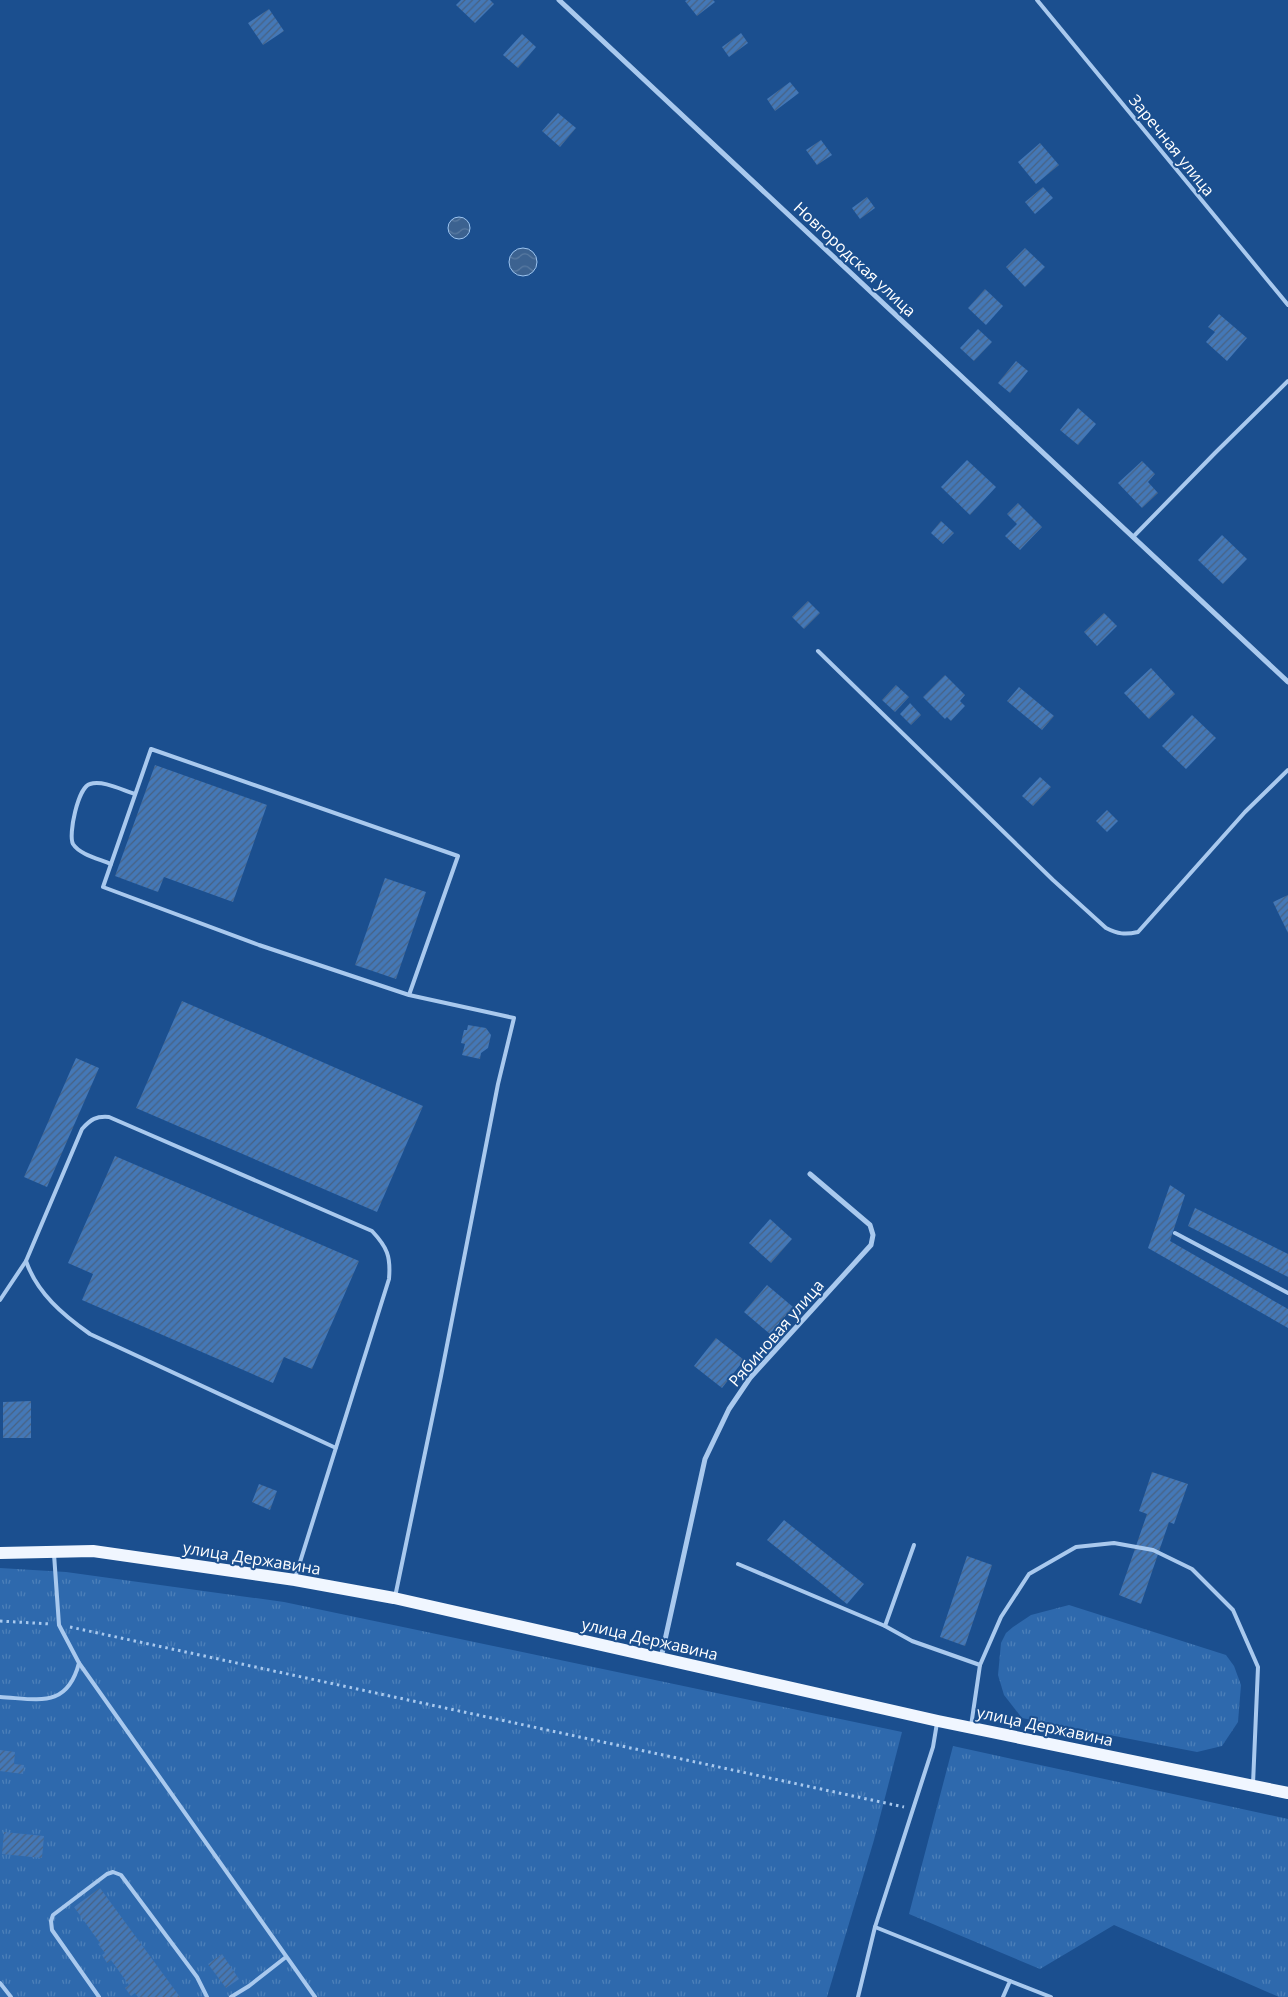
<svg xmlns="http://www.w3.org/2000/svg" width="1288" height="1997" font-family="'Open Sans',sans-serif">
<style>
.grass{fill:url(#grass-tufts)}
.water{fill:url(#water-waves);stroke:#9cc4f0}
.building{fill:url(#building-hatch)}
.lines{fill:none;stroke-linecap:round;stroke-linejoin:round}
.path{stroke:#a9c9ee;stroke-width:3;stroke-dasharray:2.5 4;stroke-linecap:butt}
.service{stroke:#a9c9ee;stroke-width:4}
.minor{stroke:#a9c9ee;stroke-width:5}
.primary{stroke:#f0f6ff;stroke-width:12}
.labels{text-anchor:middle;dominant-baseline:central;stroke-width:4;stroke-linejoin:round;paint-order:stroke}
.street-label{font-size:16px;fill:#fff;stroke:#1b4f8f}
</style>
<defs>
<pattern id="grass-tufts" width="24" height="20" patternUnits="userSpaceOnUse" patternTransform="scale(1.25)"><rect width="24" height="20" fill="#2e69ad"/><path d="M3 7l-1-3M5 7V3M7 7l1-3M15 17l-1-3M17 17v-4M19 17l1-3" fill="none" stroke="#4d80b9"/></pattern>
<pattern id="water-waves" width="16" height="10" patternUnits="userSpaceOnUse" patternTransform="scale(1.25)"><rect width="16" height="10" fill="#3c6290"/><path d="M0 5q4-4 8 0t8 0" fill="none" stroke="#597aa1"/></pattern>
<pattern id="building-hatch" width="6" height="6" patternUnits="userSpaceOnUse" patternTransform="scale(1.25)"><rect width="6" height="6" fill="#4478b7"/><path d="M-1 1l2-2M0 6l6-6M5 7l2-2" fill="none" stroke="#486282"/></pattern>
</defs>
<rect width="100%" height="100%" fill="#1b4f8f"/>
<g class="grass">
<path d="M0 1568 66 1572 284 1602 902 1732 874 1840 827 1997H0Z"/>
<path d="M1069 1605 1226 1655 1234 1666 1241 1685 1238 1722 1222 1746 1197 1752 1022 1718 1004 1695 998 1675 1001 1643 1006 1633 1013 1627 1031 1615Z"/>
<path d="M953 1746 1288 1819V1997H1279L1114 1925 1040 1969 909 1914Z"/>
</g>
<g class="water">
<circle cx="459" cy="228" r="11"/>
<circle cx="523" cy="262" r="14"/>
</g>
<g class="building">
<path d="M461 0H490L494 4 475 23 456 5Z"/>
<path d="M687 0H713L715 2 697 16 685 1Z"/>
<path d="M269 9 284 31 263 45 248 23Z"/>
<path d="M741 33 748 43 729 57 722 47Z"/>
<path d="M522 34 536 47 518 68 503 55Z"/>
<path d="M790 82 799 93 775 111 767 99Z"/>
<path d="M558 113 576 128 560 147 542 131Z"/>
<path d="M821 140 832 155 817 165 806 150Z"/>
<path d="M1040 143 1059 165 1036 184 1018 162Z"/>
<path d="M1043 187 1053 198 1035 214 1025 202Z"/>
<path d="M867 197 875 208 860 219 852 208Z"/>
<path d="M1025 248 1045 267 1025 287 1006 267Z"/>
<path d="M985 289 1003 306 986 325 968 308Z"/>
<path d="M1219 314 1247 338 1227 361 1206 342 1215 332 1208 327Z"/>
<path d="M978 329 992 342 974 361 960 348Z"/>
<path d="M1016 361 1028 371 1010 393 998 383Z"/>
<path d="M1078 408 1096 424 1078 445 1060 430Z"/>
<path d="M967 460 996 487 970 515 941 487Z"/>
<path d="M1142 461 1155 474 1148 482 1158 493 1142 508 1118 483Z"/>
<path d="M1018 503 1042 527 1020 550 1005 536 1017 524 1007 514Z"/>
<path d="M941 521 954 533 943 544 931 533Z"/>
<path d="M1222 535 1247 559 1223 584 1198 560Z"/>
<path d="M808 601 820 613 804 629 792 617Z"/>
<path d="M1104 613 1117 626 1097 646 1084 632Z"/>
<path d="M1151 668 1175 694 1149 719 1124 693Z"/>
<path d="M945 675 965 695 960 701 965 706 951 721 947 717 945 719 923 697Z"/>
<path d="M896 685 909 697 895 712 882 700Z"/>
<path d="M1019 687 1054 716 1042 730 1007 701Z"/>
<path d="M910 703 921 715 911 725 900 714Z"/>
<path d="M1192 715 1216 738 1186 769 1162 746Z"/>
<path d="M155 765 267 805 233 902 164 877 158 892 115 876Z"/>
<path d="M1040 777 1051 787 1033 806 1022 796Z"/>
<path d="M1107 810 1118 821 1107 832 1096 821Z"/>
<path d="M385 878 426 892 396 979 355 965Z"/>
<path d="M1288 895V933L1273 902Z"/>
<path d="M182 1001 423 1106 377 1212 136 1108Z"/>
<path d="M468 1025 486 1028 491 1035 488 1048 481 1053 480 1059 462 1055 465 1044 461 1043 464 1030H467Z"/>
<path d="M76 1058 99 1068 47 1187 24 1177Z"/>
<path d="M115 1156 359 1261 312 1369 284 1357 273 1383 82 1300 93 1274 68 1263Z"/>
<path d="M1170 1185 1185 1195 1170 1241 1288 1309V1328L1148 1248Z"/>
<path d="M1195 1208 1288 1254V1277L1188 1226Z"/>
<path d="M770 1219 792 1239 771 1263 749 1243Z"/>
<path d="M767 1285 793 1307 770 1334 744 1312Z"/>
<path d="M716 1338 744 1360 722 1388 694 1366Z"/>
<path d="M31 1401V1438H3V1402Z"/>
<path d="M1152 1472 1188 1484 1174 1524 1169 1522 1141 1604 1119 1595 1147 1514 1139 1511Z"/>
<path d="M259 1484 277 1491 270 1510 252 1502Z"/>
<path d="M784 1520 864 1584 847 1604 767 1540Z"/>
<path d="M967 1556 992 1565 965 1646 940 1637Z"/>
<path d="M0 1750 15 1752 14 1764 24 1765 23 1774 0 1771Z"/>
<path d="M4 1832 44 1836 42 1858 2 1854Z"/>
<path d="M100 1888 180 1997H138L135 1993 131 1996 125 1988 129 1985 111 1960 107 1963 102 1955 105 1953 98 1944 100 1943 74 1907Z"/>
<path d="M222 1954 239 1979 226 1988 208 1964Z"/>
</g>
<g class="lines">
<g class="path">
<path d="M0 1621 51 1624"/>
<path d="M70 1627 904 1807"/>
</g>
<g class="service">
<path d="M1037 0 1288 305"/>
<path d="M1133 537 1215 453 1288 381"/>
<path d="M818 651 1053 880 1106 928C1118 934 1125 935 1138 932L1245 812 1288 770"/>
<path d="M111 864C100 859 80 855 73 844 68 835 78 787 90 784 103 780 122 790 135 794"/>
<path d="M1175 1233 1288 1293"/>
<path d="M0 1300 26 1261"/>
<path d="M914 1545 885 1626 912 1641 980 1665"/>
<path d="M738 1564 885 1626"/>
<path d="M295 1578 389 1279C391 1256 387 1247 372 1231L109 1117C96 1116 91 1119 82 1129L26 1261C37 1293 63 1315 90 1334L336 1448"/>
<path d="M395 1597 441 1376 498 1084 514 1018 409 995 259 945 103 887 151 749 458 856 409 995"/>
<path d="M79 1663 315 1997"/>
<path d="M0 1697C38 1699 67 1709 79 1663L59 1625 54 1554"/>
<path d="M971 1726 980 1665 1001 1617 1029 1574 1076 1547 1114 1543 1153 1550 1192 1569 1233 1610 1258 1667 1253 1784"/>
<path d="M875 1927 1010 1981 1003 1997"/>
<path d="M1010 1981 1051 1997"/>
<path d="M0 1983 11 1997"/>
<path d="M99 1997 52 1930 51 1921 53 1915 107 1874 113 1872 121 1875 197 1977 207 1997"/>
<path d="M231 1997 249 1986 286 1957"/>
<path d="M858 1997 875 1927 933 1747 937 1723"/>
</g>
<g class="minor">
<path d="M559 0 1288 682"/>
<path d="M661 1658 705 1459 729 1409 750 1378 871 1245 873 1235 870 1225 810 1174"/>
</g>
<path class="primary" d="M0 1553 93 1551 295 1580 394 1598 938 1721 1288 1793"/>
</g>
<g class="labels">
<g class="street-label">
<text transform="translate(1172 145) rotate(51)">Заречная улица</text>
<text transform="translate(855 259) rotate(43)">Новгородская улица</text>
<text transform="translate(776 1333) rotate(-49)">Рябиновая улица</text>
<text transform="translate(252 1558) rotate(9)">улица Державина</text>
<text transform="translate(650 1639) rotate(13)">улица Державина</text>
<text transform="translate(1045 1726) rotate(12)">улица Державина</text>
</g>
</g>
</svg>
